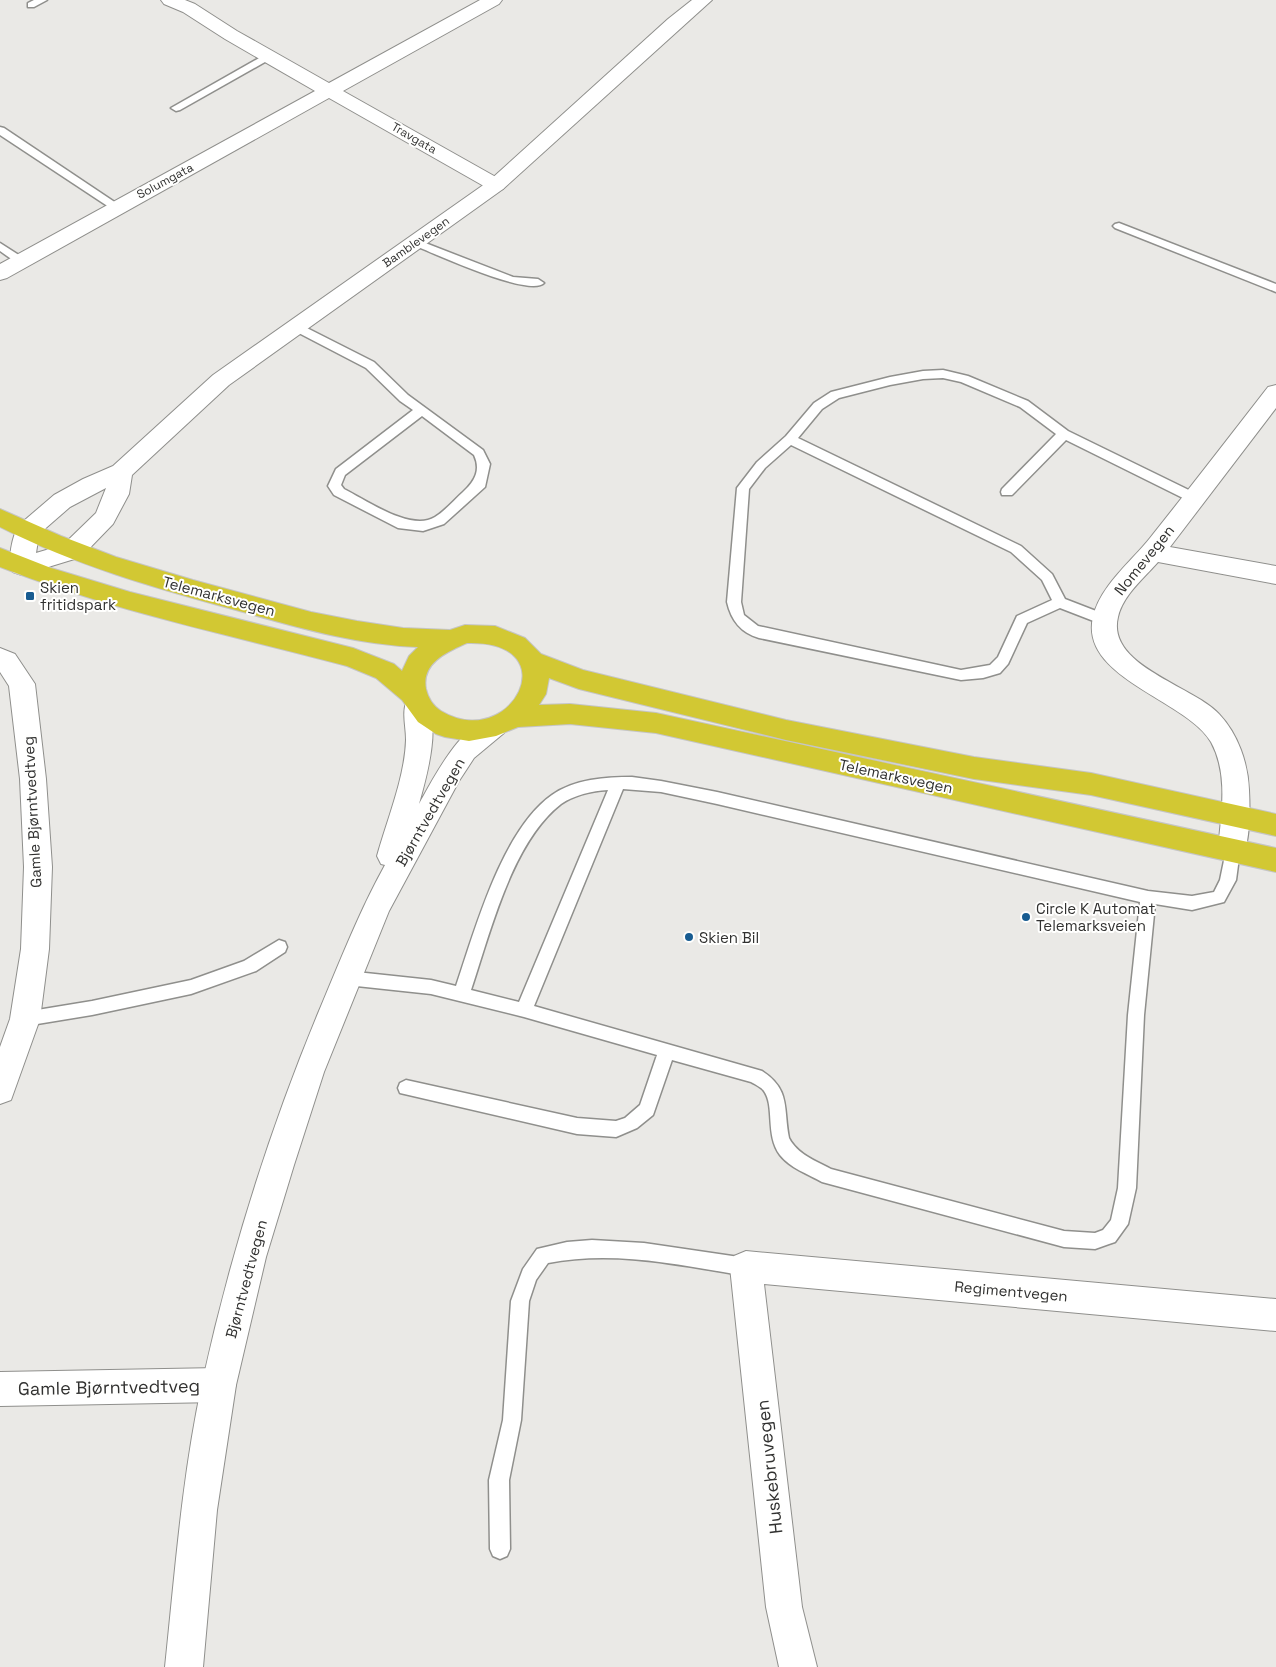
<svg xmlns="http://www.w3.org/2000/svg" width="1276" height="1667" font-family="'Space Grotesk',sans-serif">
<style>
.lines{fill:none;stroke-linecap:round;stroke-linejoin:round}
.service-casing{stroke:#8f8f8c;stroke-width:3}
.minor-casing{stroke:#8f8f8c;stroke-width:2}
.tertiary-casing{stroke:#8f8f8c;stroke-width:2}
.secondary-casing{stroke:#8f8f8c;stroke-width:2}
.trunk-casing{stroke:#c5c5c5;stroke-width:2}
.service{fill:#fff;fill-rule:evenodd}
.minor{fill:#fff;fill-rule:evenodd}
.tertiary{fill:#fff;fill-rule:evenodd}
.secondary{fill:#fff;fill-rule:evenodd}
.trunk{fill:#d2c833;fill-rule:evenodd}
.poi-dot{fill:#185c91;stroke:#fffffe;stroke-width:2}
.labels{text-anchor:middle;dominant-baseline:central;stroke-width:4;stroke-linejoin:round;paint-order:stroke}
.far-street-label{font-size:12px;fill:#313130;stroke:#fffffe}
.street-label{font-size:15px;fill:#313130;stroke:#fffffe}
.poi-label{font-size:15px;fill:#313130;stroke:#fffffe;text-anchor:start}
.near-street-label{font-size:18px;fill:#313130;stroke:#fffffe}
</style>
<rect width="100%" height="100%" fill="#eae9e6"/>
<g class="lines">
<defs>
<g id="service">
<path d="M34 0H47L34 7H28V3Z"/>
<path d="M268 53 272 54V58L180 110 176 111 171 108Z"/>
<path d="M0 127 4 128 122 207 116 210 112 209 0 135Z"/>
<path d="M1119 223 1276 284V292L1115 228 1113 226 1115 224Z"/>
<path d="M415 239 513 277 538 279 544 283C530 298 431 252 411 244L409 242Z"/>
<path d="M0 243 25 259 27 261 25 263H17L0 251Z"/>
<path d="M297 323 374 362 408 395 483 450 490 464 485 487 444 524 423 531 398 528 334 495 328 486 336 469 413 410 400 401 366 368 293 330 291 327 293 324ZM422 416 474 455C481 470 475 481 463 492 454 500 445 511 435 517 411 532 366 500 344 489L341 485 345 475Z"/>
<path d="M943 370 968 376 1028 401 1068 431 1199 495 1200 498 1199 501H1189L1066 440 1012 495H1002L1001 492 1002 489 1056 434 1020 407 961 382 943 378 923 379 890 385 839 398 822 409 798 438 1021 546 1052 574 1065 599 1109 616 1111 620 1109 624 1104 625 1060 608 1027 623 1008 664 1000 673 983 678 961 680 759 638C741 633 731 620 727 602L737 488 757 462 786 436 814 403 831 392 890 377 923 371ZM791 445 1011 552 1042 580 1052 600 1017 616 998 657 990 665 961 670 758 626 744 615 741 602 749 489 765 468Z"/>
<path d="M632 777 661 781 717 792 1148 891 1192 896 1214 892 1220 880 1227 846 1232 844 1237 846 1240 850 1236 880 1224 902 1192 910 1155 904 1144 1015 1136 1188 1128 1224 1115 1242 1109 1244 1095 1249 1064 1247 822 1182C808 1174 790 1168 780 1155 765 1135 775 1106 764 1091 761 1087 756 1085 751 1082L672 1060 653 1115 637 1128 616 1137 577 1134 400 1093 398 1088 400 1083 406 1080 577 1118 616 1121 625 1118 640 1105 657 1055 524 1017 431 994 347 985 341 983 339 978 341 973 347 971 431 980 456 986C475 930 502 830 552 795 574 779 606 777 632 777ZM623 789 661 792 717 804 1140 902 1128 1015 1118 1188 1111 1220 1103 1230 1095 1233 1064 1231 831 1169C816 1161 797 1154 789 1138 783 1108 791 1090 762 1071L534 1006ZM608 790 519 1002 471 990C490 933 512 842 561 804 574 795 592 791 608 790Z"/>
<path d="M279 940 285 942 287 947 285 952 256 971 191 994 92 1015 25 1026 19 1024 17 1019 19 1014 25 1012 92 1001 191 980 244 961Z"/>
<path d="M592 1240 644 1243 746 1258 752 1261 755 1267 752 1273 746 1276C681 1265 614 1250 548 1263L536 1280 529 1301 521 1420 509 1480 510 1549 507 1556 500 1559 493 1556 490 1549 489 1480 503 1420 511 1301 523 1269 537 1249 567 1242Z"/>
</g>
<g id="minor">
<path d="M161 0H185L195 4 237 31 329 83 480 0H502L499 4 343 91 503 181 506 185 503 189 496 191 489 189 329 98 7 278 0 280V264L315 91 225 39 183 12 164 4Z"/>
<path d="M1276 385V408L1170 547 1276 566V584L1158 562C1144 578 1123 595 1118 617 1106 666 1194 686 1219 714 1238 734 1248 763 1249 790 1250 809 1250 842 1242 858L1232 861 1222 858 1218 850C1221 815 1229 775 1211 742 1187 700 1079 678 1093 617 1100 586 1131 562 1150 538 1190 488 1229 437 1268 387Z"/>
<path d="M0 648 15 654 35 684 46 779 52 867 49 949 40 1019 11 1100 0 1104V1047L10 1019 21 949 24 867 20 779 9 686 0 672Z"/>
<path d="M746 1251 1276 1299V1331L764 1284 802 1607 817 1667H779L766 1607 730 1267 734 1256Z"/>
<path d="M219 1368 231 1373 236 1385 231 1397 219 1402 0 1406V1372Z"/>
</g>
<path id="tertiary" d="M692 0H712L503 189 229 385 132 475 129 494 113 524 81 557 22 575 13 572C7 561 12 536 19 525L54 495 83 479 113 466 213 375 489 181 668 19ZM106 488 96 513 63 545 36 553 39 534 70 507Z"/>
<path id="secondary" d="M417 695 426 698C441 726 427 775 419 804 433 779 469 707 504 719L508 726 504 733 474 758 459 781 389 911 324 1072 294 1165 266 1257 236 1385 217 1510 203 1667H165C175 1572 182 1477 202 1384 230 1256 269 1131 319 1011 340 961 359 912 385 865L381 864 377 856C387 820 405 777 406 740 406 725 401 711 408 698Z"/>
<path id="trunk" d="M0 509 61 536 116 557 193 580 311 612 357 621 403 628 450 630 465 625 495 626 525 638 541 654 583 670 786 720 974 757 1091 773 1276 814V836L1091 795 974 779 786 740 579 689 549 678 546 694 539 705 570 704 656 713 1276 848V872L656 733 570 724 518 727 496 736 469 741 445 737 436 734 418 722 402 700 376 678 347 666C231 635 112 611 0 567V548L51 568 130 592 353 648 394 664 402 671 409 656 418 647C356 645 296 627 236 610 155 588 75 565 0 527ZM467 643C570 640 511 753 441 711 433 706 428 698 426 689 421 663 447 652 467 643Z"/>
</defs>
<use href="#service" class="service-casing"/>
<use href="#minor" class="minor-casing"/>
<use href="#tertiary" class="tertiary-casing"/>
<use href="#secondary" class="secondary-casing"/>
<use href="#trunk" class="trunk-casing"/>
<use href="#service" class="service"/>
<use href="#minor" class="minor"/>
<use href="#tertiary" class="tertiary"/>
<use href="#secondary" class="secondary"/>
<use href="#trunk" class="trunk"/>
</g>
<g class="poi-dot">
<rect x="25" y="591" width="10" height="10" rx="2.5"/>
<circle cx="1026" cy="917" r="5"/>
<circle cx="689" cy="937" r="5"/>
</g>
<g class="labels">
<g class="far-street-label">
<text transform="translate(414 138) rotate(30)">Travgata</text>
<text transform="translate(165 181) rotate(-28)">Solumgata</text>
<text transform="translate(416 242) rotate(-35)">Bamblevegen</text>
</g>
<g class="street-label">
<text transform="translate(1144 560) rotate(-51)">Nomevegen</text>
<text transform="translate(219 596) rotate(15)">Telemarksvegen</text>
<text transform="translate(896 776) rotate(12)">Telemarksvegen</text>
<text transform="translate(32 812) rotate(-93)">Gamle Bjørntvedtveg</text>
<text transform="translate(430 812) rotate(-60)">Bjørntvedtvegen</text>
<text transform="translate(246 1279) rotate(-75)">Bjørntvedtvegen</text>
<text transform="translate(1011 1291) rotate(5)">Regimentvegen</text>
</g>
<g class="poi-label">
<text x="40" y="587">Skien<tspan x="40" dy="17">fritidspark</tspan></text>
<text x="1036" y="908">Circle K Automat<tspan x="1036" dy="17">Telemarksveien</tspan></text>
<text x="699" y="937">Skien Bil</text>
</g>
<g class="near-street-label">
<text transform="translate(109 1387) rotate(-1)">Gamle Bjørntvedtveg</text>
<text transform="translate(769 1467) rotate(-96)">Huskebruvegen</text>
</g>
</g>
</svg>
